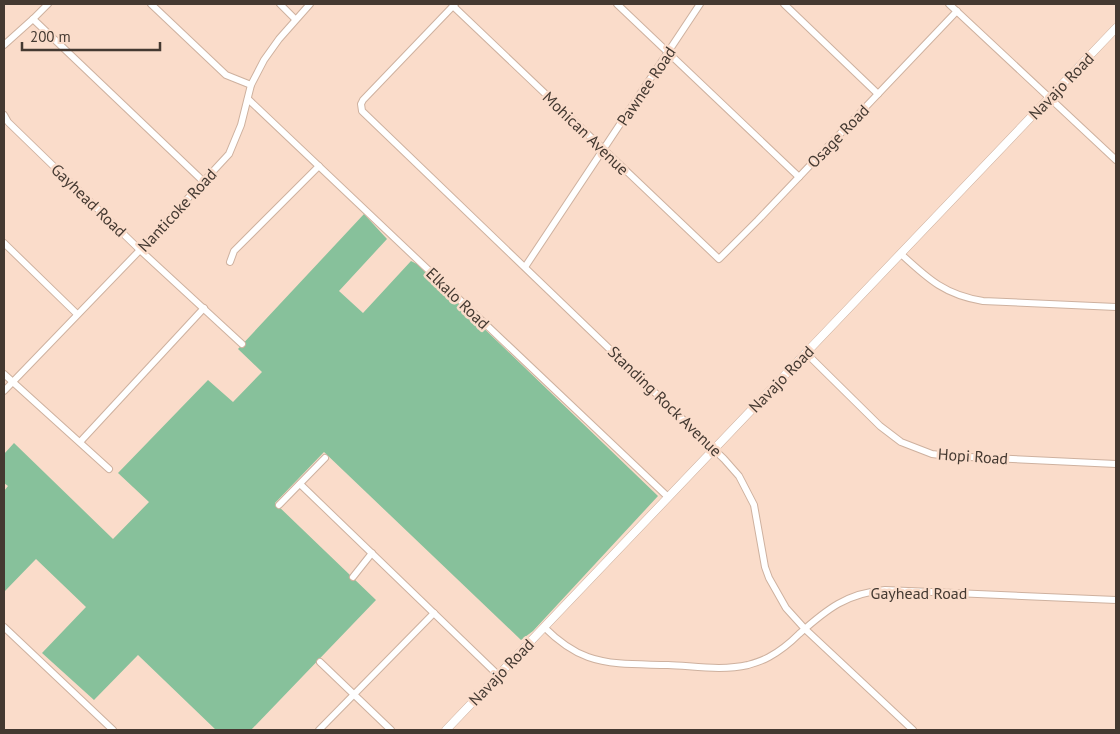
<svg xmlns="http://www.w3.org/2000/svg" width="1120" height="734" font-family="'PT Sans',sans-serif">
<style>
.green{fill:#87c19b}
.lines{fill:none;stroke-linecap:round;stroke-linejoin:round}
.minor-casing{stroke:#ceb19f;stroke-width:8}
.major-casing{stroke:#ceb19f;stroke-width:9}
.minor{stroke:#fff;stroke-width:6}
.major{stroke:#fff;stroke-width:8}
.labels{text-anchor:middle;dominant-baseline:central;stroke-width:5;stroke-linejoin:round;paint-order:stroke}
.street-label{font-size:16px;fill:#443931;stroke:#fadcca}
</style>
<rect width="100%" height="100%" fill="#fadcca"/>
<path class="green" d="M364 214 387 239 339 291 363 313 411 261 417 264 658 496 533 631 521 640 324 452 275 503 376 600 251 730H216L138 655 94 700 42 653 86 607 36 559 4 592V491L8 486 4 483V454L14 443 113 539 149 502 118 473 208 380 233 402 262 372 238 349Z"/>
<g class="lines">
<defs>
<g id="minor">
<path d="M151 4 226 75 251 85"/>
<path d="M280 4 295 19"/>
<path d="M455 4 363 100 361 104 362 111 724 459 739 476 754 505 765 567 769 578 786 608 805 629 913 730"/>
<path d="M617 4 799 177"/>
<path d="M784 4 878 94"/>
<path d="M949 4 1116 160"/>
<path d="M453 6 719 259 758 220 957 11"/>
<path d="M33 19 204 182"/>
<path d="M4 45 33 19 48 4"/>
<path d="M248 99 668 497"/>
<path d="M4 115 8 122 140 250 242 344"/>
<path d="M4 243 77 314"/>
<path d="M901 254C928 279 945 295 983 301L1116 307"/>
<path d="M230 262 234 251 319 166"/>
<path d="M525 267 700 4"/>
<path d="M806 353 880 426 901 442 932 454 948 456 1116 464"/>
<path d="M4 374 109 469"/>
<path d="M4 391 140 250 229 154 241 125 251 85 264 60 279 39 310 4"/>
<path d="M80 442 204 308"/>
<path d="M300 484 498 675"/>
<path d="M279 505 325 458"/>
<path d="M353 577 372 553"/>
<path d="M4 627 113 730"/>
<path d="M544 627C557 640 571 651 588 657 613 666 642 664 668 665 694 666 722 671 748 665 755 663 762 661 769 657 780 651 790 643 799 634 827 609 847 593 885 590L1116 600"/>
<path d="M320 662 391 730"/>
<path d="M319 730 434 613"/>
</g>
<path id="major" d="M446 730 1116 28"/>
</defs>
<use href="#minor" class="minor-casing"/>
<use href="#major" class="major-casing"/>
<use href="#minor" class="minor"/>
<use href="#major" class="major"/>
</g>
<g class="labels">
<g class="street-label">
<text transform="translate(646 86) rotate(-56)">Pawnee Road</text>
<text transform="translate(1061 86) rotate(-46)">Navajo Road</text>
<text transform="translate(586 133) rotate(44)">Mohican Avenue</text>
<text transform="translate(838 136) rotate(-46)">Osage Road</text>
<text transform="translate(89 200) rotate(44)">Gayhead Road</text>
<text transform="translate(177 210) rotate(-47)">Nanticoke Road</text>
<text transform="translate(458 298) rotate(44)">Elkalo Road</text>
<text transform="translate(781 379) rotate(-46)">Navajo Road</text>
<text transform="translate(665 401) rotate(44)">Standing Rock Avenue</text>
<text transform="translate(973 456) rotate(4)">Hopi Road</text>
<text x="919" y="593">Gayhead Road</text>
<text transform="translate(501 672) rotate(-46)">Navajo Road</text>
</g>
</g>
<rect width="1120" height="734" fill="none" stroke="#443931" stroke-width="10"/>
<path d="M22 42v8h138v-8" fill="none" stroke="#443931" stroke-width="2.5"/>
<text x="30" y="42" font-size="15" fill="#443931" stroke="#fadcca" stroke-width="4" paint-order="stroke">200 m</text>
</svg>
